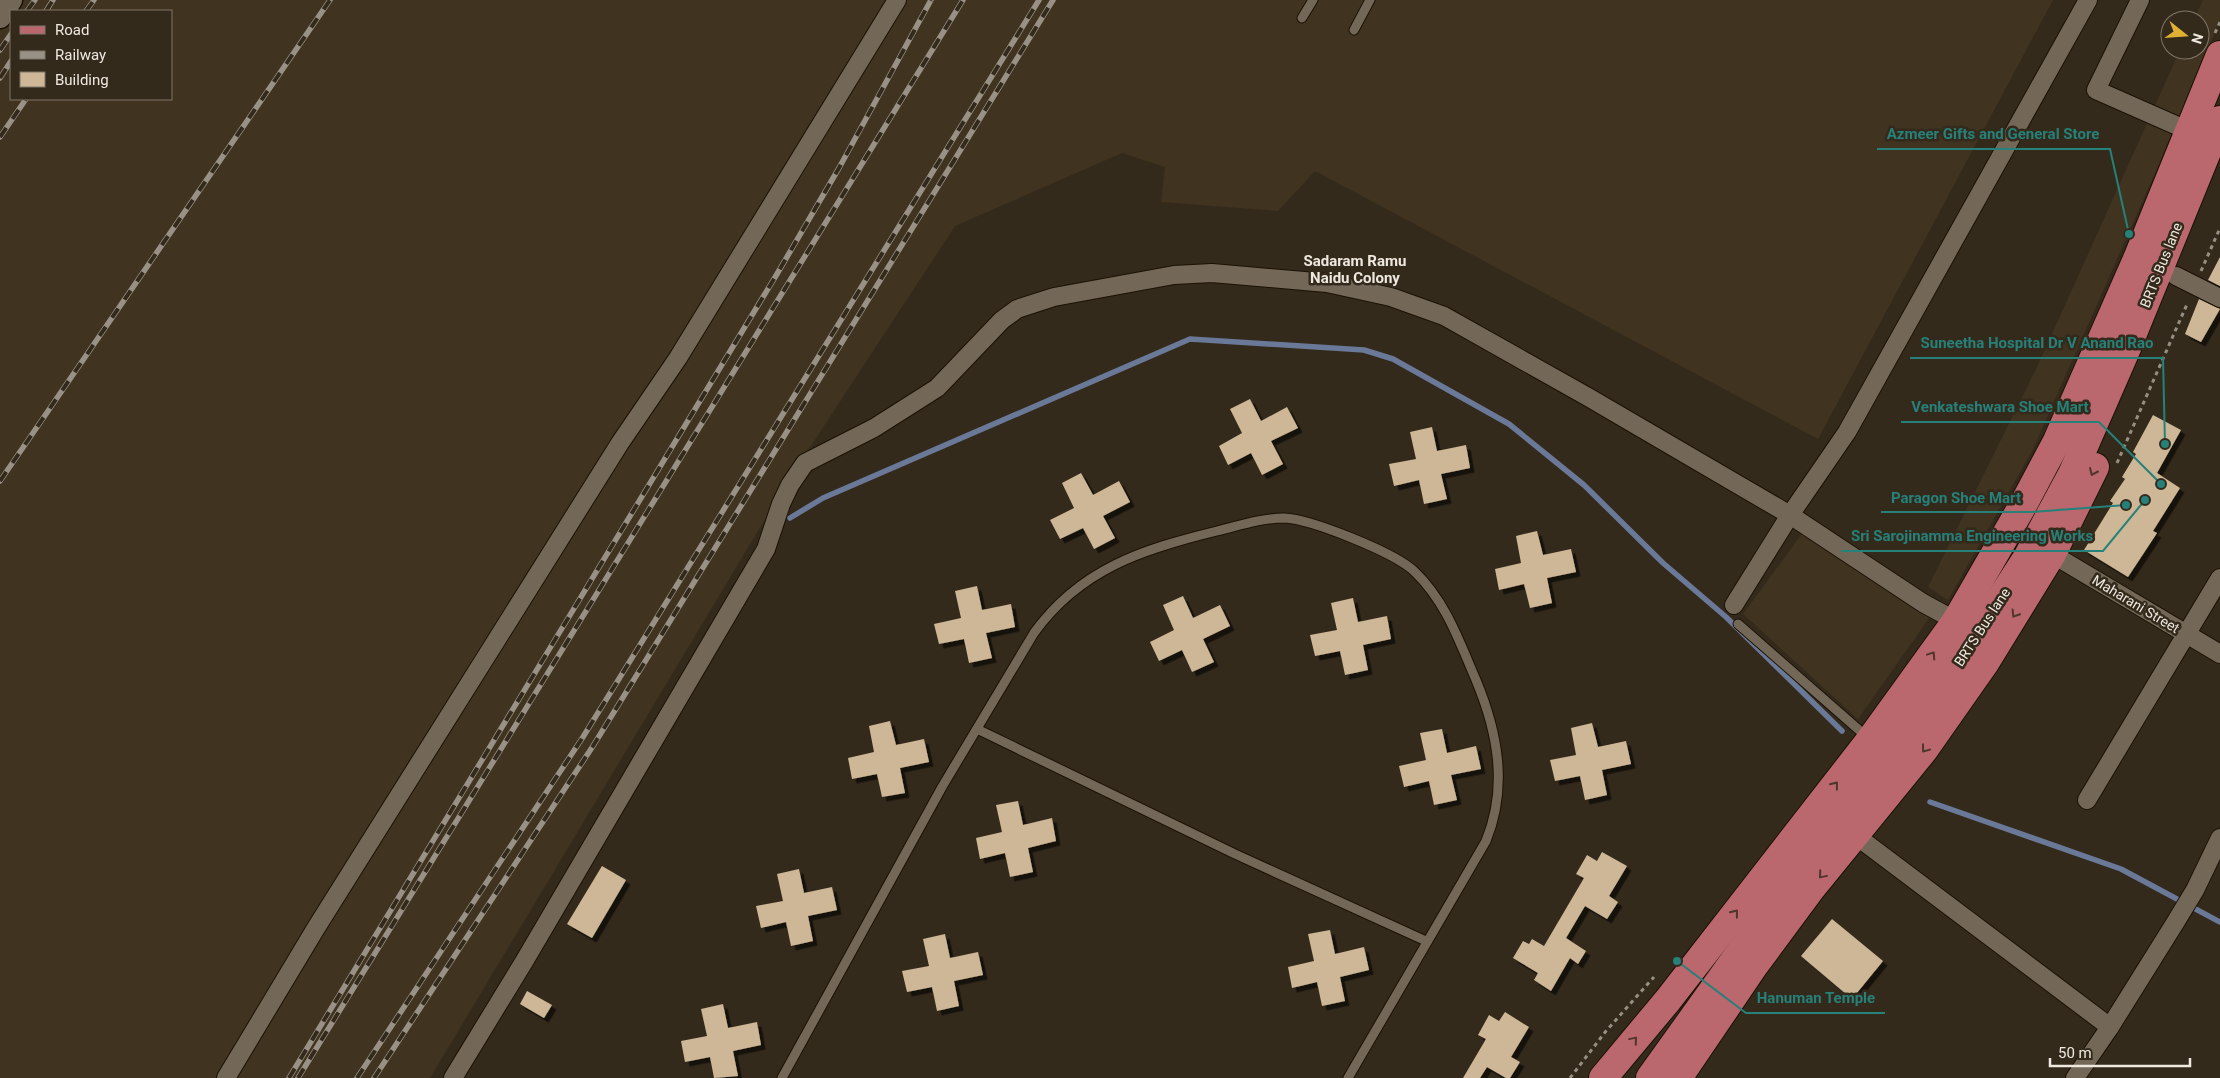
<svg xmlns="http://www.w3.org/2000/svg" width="2220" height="1078" font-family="Roboto,sans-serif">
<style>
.built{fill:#40331f;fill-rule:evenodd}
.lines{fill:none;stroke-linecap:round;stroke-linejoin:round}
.stream{stroke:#6a7998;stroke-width:5.5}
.building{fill:#ceb796;filter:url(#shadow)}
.service-casing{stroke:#1b1205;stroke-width:11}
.minor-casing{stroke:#1b1205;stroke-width:20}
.tertiary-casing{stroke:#1b1205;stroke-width:25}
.primary-casing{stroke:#1b1205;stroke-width:30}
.path{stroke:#968f83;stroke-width:3;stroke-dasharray:4 4;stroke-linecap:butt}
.service{stroke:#736858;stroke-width:9}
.minor{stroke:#736858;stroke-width:18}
.tertiary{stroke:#736858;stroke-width:22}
.primary{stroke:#ba676e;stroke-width:28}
.rail-casing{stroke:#999186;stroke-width:5.5}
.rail{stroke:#342a1c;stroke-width:4;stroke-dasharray:11;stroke-linecap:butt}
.oneway{stroke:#4f362c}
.labels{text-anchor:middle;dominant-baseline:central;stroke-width:5;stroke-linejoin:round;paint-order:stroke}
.street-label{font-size:14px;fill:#eee8df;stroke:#342a1c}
.neighbourhood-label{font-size:15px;font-weight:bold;fill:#eee8df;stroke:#342a1c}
.leader{fill:none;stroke:#258179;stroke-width:2}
.callout-dot{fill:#258179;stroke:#342a1c;stroke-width:2}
.callout-label{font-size:15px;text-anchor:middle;font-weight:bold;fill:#258179;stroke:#342a1c;stroke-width:5;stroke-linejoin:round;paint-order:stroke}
</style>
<defs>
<filter id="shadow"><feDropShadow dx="4.5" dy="4.5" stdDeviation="0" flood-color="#0009"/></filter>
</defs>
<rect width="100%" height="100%" fill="#342a1c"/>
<g class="built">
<path d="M0 0H2053L1818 439 1315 171 1278 211 1161 202 1165 167 1122 153 955 226 788 481 430 1078H0ZM11 11H171V99H11Z"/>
<path d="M2203 0H2220V20L2160 162 2033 449 1948 600 1928 587 2038 365 2180 50H2200V20H2194Z"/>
<path d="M1804 531 1932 614 1858 719 1743 614Z"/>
</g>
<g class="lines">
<g class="stream">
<path d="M790 518 823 498 1190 339 1364 350 1393 359 1509 424 1584 485 1663 563 1726 617 1842 731"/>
<path d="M1930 802 2121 869 2220 922"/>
</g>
</g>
<g class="building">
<path d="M2220 257V286L2208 280Z"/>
<path d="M2199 299 2220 309 2201 342 2185 334Z"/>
<path d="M1250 399 1261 421 1287 407 1298 428 1271 441 1283 464 1262 475 1251 453 1228 465 1219 446 1242 433 1230 409Z"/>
<path d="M2153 415 2181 430 2157 473 2180 488 2153 531 2157 533 2128 577 2084 550 2113 503 2110 501 2125 479 2122 477 2136 454 2133 452Z"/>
<path d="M1432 427 1437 451 1466 445 1470 468 1441 474 1447 499 1424 504 1419 480 1394 486 1389 464 1416 459 1410 432Z"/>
<path d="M1081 473 1093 495 1119 481 1130 502 1103 516 1115 538 1094 549 1083 528 1060 539 1050 520 1074 508 1062 483Z"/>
<path d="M1537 531 1543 555 1571 549 1576 572 1547 578 1552 603 1530 608 1524 584 1499 590 1495 569 1521 563 1516 536Z"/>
<path d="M977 586 982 610 1011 604 1015 627 986 633 992 658 969 663 964 639 939 644 934 624 961 618 955 591Z"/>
<path d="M1183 596 1193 618 1220 605 1230 626 1203 639 1214 662 1192 672 1182 650 1159 661 1150 642 1174 630 1163 605Z"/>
<path d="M1353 598 1358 622 1387 616 1391 639 1363 645 1368 670 1345 675 1340 651 1315 656 1310 635 1337 630 1331 603Z"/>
<path d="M890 721 896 745 924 739 929 762 900 768 905 793 882 797 877 774 852 779 848 758 874 752 869 726Z"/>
<path d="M1592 723 1598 747 1626 741 1631 764 1602 770 1607 795 1585 800 1580 776 1555 781 1550 760 1576 755 1571 728Z"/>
<path d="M1442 729 1447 753 1476 746 1481 769 1451 775 1457 800 1434 805 1429 781 1404 787 1399 766 1426 760 1420 733Z"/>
<path d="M1018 801 1023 825 1052 818 1056 841 1028 848 1033 872 1010 877 1005 853 980 859 976 838 1002 832 996 805Z"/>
<path d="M1602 852 1627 866 1609 896 1618 902 1607 919 1585 906 1566 938 1586 951 1578 964 1570 958 1551 991 1534 980 1538 973 1513 958 1523 941 1529 944 1532 939 1544 946 1584 878 1576 874 1587 855 1597 861Z"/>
<path d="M602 866 626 880 592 938 567 924Z"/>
<path d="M799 869 804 893 832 887 837 910 808 916 813 941 791 946 786 922 761 928 756 906 783 901 777 874Z"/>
<path d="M1832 919 1883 961 1852 999 1801 956Z"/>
<path d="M1330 930 1335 954 1364 947 1369 970 1340 977 1345 1001 1322 1006 1317 982 1292 988 1288 967 1314 961 1308 934Z"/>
<path d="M945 934 950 958 978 952 983 975 954 981 959 1006 937 1011 932 987 907 992 902 971 929 966 923 939Z"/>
<path d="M527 991 552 1005 544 1018 520 1004Z"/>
<path d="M723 1004 728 1028 757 1022 761 1045 733 1051 738 1076 714 1078 710 1057 685 1062 681 1041 707 1036 701 1009Z"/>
<path d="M1505 1012 1529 1027 1511 1057 1520 1062 1510 1078H1506L1487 1067 1480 1078H1463L1486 1039 1478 1035 1489 1015 1499 1021Z"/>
</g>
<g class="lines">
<defs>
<g id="service">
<path d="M1302 18 1313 0"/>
<path d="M1354 30 1370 0"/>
<path d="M1738 624 1867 737"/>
<path d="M977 729 1235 854 1426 941"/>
<path d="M782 1078 942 787 1034 633C1080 569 1143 549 1217 531 1238 526 1261 518 1284 518 1311 519 1396 553 1415 572 1446 602 1459 641 1476 680 1498 733 1508 787 1486 841L1348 1078"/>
</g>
<g id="minor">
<path d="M2140 0 2096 90 2189 131"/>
<path d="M2176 276 2220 298"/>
<path d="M2052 554 2220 654"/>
<path d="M1734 605 1790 515 1847 432 2088 0"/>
<path d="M2087 800 2220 578"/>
<path d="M1855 835 2110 1027"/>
<path d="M226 1078 316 928 620 443 678 358 897 0"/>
<path d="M453 1078 525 960 766 549 781 504 790 485 805 463 874 428 937 388 1002 320 1017 309 1054 297 1174 275 1212 273 1327 283 1391 297 1444 316 1588 397 1790 515 1923 603 1956 621"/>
<path d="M2075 1078 2110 1027 2175 923 2195 890 2220 838"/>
</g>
<path id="tertiary" d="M0 17 11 0"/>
<g id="primary">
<path d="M1603 1078 1668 1000 1870 740 1956 621 2023 505 2057 441 2137 259 2220 55"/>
<path d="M1650 1078 1779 898 1889 758 1955 669 2028 556 2072 474 2127 348 2220 120"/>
<path d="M1678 1078 1754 966 1811 889 1924 750 1985 663 2052 554 2095 467"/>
</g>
</defs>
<use href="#service" class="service-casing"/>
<use href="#minor" class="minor-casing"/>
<use href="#tertiary" class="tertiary-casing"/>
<use href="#primary" class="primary-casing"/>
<g class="path">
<path d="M2215 33 2220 22"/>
<path d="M2201 271 2220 228"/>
<path d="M2117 463 2188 302"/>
<path d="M1570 1078 1606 1031 1654 977"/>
</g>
<use href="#service" class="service"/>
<use href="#minor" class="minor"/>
<use href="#tertiary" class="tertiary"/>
<use href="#primary" class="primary"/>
<defs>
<g id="rail">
<path d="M27 11 35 0"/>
<path d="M46 11 53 0"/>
<path d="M86 11 94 0"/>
<path d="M0 50 11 34"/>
<path d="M0 78 11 61"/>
<path d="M0 137 26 99"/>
<path d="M0 481 330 0"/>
<path d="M289 1078 777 274 839 168 931 0"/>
<path d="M298 1078 963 0"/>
<path d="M357 1078 583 737 1039 0"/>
<path d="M374 1078 593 746 1053 0"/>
</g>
</defs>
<use href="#rail" class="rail-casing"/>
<use href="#rail" class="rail"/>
</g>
<defs><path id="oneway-chevron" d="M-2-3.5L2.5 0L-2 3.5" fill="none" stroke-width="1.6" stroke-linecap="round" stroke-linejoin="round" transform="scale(1.25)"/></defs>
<g class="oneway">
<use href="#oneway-chevron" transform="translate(2093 472) rotate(114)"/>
<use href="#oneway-chevron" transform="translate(2015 614) rotate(122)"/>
<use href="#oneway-chevron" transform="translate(1932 655) rotate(-56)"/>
<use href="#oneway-chevron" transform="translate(1925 749) rotate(127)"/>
<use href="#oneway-chevron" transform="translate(1835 785) rotate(-52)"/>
<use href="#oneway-chevron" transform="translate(1822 875) rotate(130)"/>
<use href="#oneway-chevron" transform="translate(1735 913) rotate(-52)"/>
<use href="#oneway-chevron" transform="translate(1634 1040) rotate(-50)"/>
</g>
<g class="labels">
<g class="street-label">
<text transform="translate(2161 265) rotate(-68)">BRTS Bus lane</text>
<text transform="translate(2136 604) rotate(31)">Maharani Street</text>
<text transform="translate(1982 627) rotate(-57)">BRTS Bus lane</text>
</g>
<g class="neighbourhood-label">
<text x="1355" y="261">Sadaram Ramu<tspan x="1355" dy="17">Naidu Colony</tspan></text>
</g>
</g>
<path class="leader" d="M2129 234L2110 149H1877M2165 444L2163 358H1910M2161 484L2099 422H1901M2126 505L2031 512H1881M2145 500L2103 551H1841M1677 961L1746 1013H1885"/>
<g class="callout-dot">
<circle cx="2129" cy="234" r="5"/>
<circle cx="2165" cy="444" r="5"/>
<circle cx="2161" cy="484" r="5"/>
<circle cx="2126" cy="505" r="5"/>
<circle cx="2145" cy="500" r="5"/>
<circle cx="1677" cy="961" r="5"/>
</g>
<g class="callout-label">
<text x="1993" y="139">Azmeer Gifts and General Store</text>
<text x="2037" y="348">Suneetha Hospital Dr V Anand Rao</text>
<text x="2000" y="412">Venkateshwara Shoe Mart</text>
<text x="1956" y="503">Paragon Shoe Mart</text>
<text x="1972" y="541">Sri Sarojinamma Engineering Works</text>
<text x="1816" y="1003">Hanuman Temple</text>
</g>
<rect x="10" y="10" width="162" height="90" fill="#342a1c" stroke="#7e766a"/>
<rect x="20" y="26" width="25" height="8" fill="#ba676e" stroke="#7e766a"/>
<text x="55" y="35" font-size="15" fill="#eee8df">Road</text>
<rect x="20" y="51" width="25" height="8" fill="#999186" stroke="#7e766a"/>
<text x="55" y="60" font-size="15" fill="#eee8df">Railway</text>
<rect x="20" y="72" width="25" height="15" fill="#ceb796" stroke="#7e766a"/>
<text x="55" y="85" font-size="15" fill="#eee8df">Building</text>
<g transform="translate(2185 35) rotate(107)"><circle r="24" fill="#342a1c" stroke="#7e766a"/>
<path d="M0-4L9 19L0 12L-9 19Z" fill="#deb133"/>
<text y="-8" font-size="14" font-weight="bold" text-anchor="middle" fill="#eee8df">N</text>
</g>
<path d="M2050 1058v8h140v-8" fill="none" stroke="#eee8df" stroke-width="2.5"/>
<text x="2058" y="1058" font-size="15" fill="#eee8df" stroke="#342a1c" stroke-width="4" paint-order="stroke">50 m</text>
</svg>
